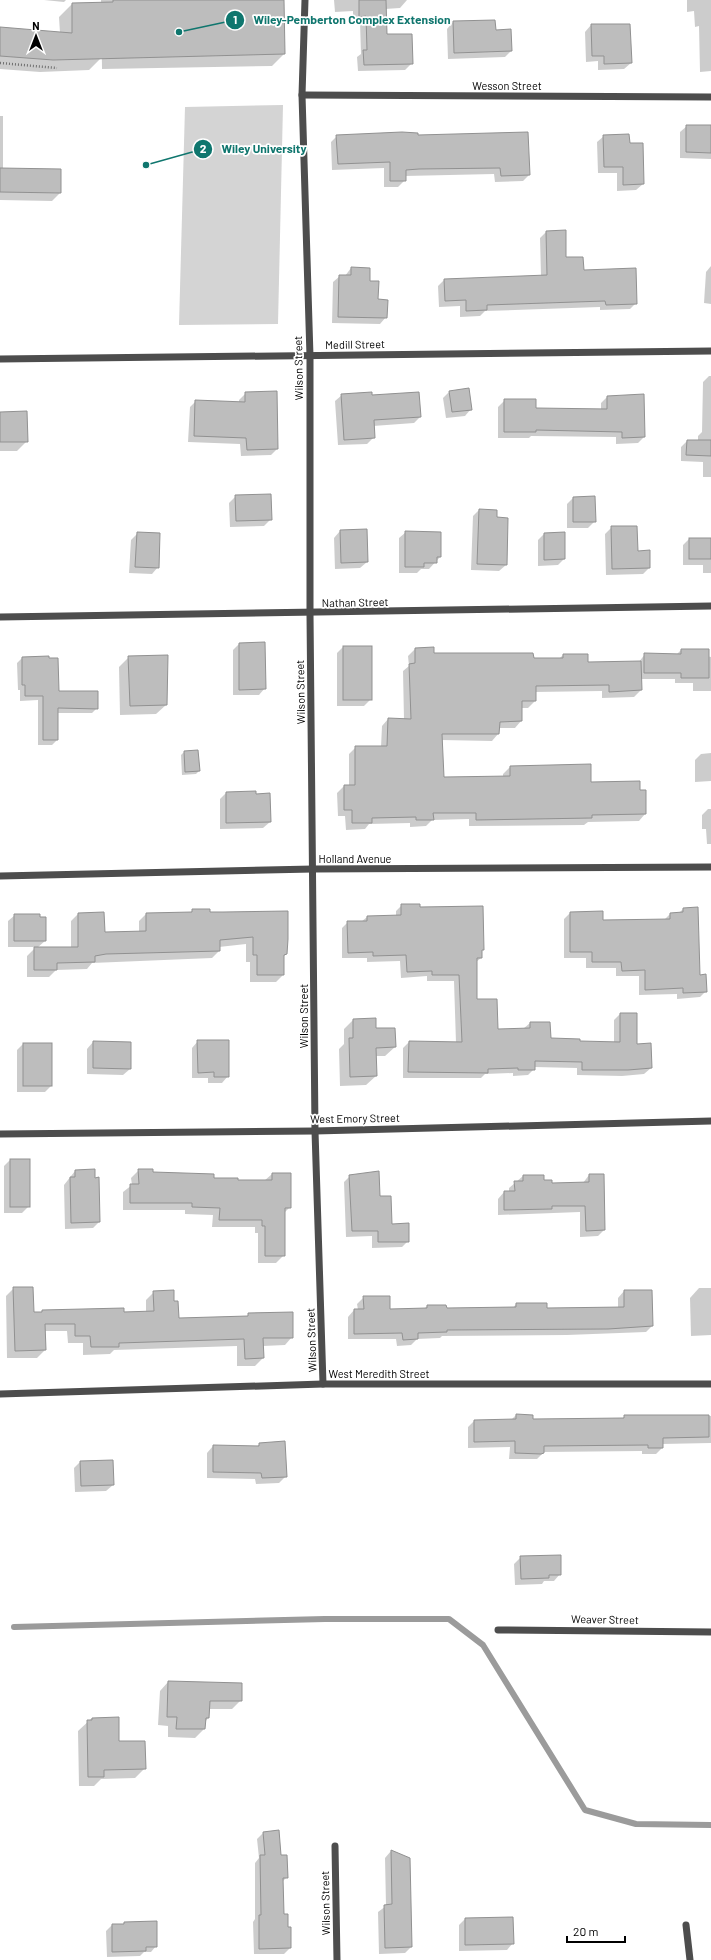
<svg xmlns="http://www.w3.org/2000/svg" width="711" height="1960" font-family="Barlow,sans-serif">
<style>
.green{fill:#d4d4d4}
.shadow{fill:#0003}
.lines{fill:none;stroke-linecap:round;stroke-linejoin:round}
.stream{stroke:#9b9b9b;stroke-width:6}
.building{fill:#bdbdbd;stroke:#919191}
.path{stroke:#6f6f6f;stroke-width:2.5;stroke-dasharray:1 2;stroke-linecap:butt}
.minor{stroke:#4d4d4d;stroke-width:7}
.labels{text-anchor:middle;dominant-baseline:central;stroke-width:3.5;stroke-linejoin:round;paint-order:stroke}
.street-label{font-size:11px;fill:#000;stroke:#fff}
.leader{fill:none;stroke:#0f766e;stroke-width:1.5}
.callout-dot{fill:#0f766e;stroke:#fff;stroke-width:1.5}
.mark-label{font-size:12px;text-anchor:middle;font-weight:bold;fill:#fff}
.callout-label{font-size:12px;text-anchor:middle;font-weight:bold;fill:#0f766e;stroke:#fff;stroke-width:3.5;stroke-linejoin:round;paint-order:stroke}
</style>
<rect width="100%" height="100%" fill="#fff"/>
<path class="green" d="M283 105 278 324 179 325 185 107Z"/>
<g class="shadow">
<path d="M44 0H66L64 2Z"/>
<path d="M101 0H283L284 54 272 66 102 69Z"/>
<path d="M334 0H407L400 8 385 9 386 35 412 63 405 70 358 71 357 57 361 54 360 22 353 23V11L335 12Z"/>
<path d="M687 0H711V71L700 72 699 26 695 27 694 11 687 12Z"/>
<path d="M72 4H91L102 57 89 70 40 72 0 69V28L60 33 59 17Z"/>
<path d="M453 22 495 31 511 51 505 57 448 59 447 29Z"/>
<path d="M591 25 631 63 624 69 598 70V61L586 62 585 32Z"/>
<path d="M0 116H3V169L60 193 52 201 0 200Z"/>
<path d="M687 126H711V159L680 158V132Z"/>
<path d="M337 136H418L529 175 523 181 495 182 494 174 405 176V180L398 187H384V168L332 170 331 142Z"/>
<path d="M604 136 629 144 643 184 636 190 617 191V173H598L597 142Z"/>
<path d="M546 232 565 258 583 271 636 303 630 309 600 310V307L485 311 480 316 460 317V306L439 307 438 286 444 280 541 276 540 238Z"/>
<path d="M711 266V304L704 303 706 272Z"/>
<path d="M351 268 369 282 386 317 380 324 332 323 333 282 340 276H345Z"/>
<path d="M709 376H711V477H703V462L681 461V447L687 441H698V436L702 432 703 382Z"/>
<path d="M449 392 471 409 465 416 446 418 443 398Z"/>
<path d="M246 393 277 449 271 455 241 456 240 444 188 442 190 407 196 401 239 402V400Z"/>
<path d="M342 395 371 396 420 417 414 423 373 426 374 437 367 444 338 445 335 401Z"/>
<path d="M607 397 644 437 638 443 616 444V437L531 436 529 438H498V407L505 400 535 409 601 410V403Z"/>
<path d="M0 413 27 441 17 451H0Z"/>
<path d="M236 496 271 519 264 526 230 527 229 503Z"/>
<path d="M573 498 595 521 588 528H567V504Z"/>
<path d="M479 510 496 518 506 565 499 571 471 570 473 516Z"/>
<path d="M612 527 637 552 649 551V568L643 574 606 575 605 534Z"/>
<path d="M340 531 367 562 360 568 335 569 334 538Z"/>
<path d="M406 532 440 533V557L429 569H421L417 573H399V538Z"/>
<path d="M137 534 158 567 152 574 129 573 131 540Z"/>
<path d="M544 534H564V559L558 565 538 566V540Z"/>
<path d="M689 539H711V573H703V565H683V545Z"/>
<path d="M239 644 265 688 259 695H233V650Z"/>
<path d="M343 647 371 699 364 706H337V653Z"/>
<path d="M415 649 433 654 533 659H559L563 655 587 663 639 662 645 654 676 655 681 650 711 657V691H693V683H675V679H641V690L634 697 602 698V691L535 692V701L528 708H521V721L515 728H499L498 734 492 741 441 740 443 778 503 777V774L510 767 590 765V783L639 791 645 814 639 821 588 822 584 825 469 826V819L432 820 426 826 410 827V823L369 824 365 829 346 830 345 816H338L337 793 344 786H349V754L356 747H381L382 726 388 719 404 720 403 671 409 666 408 656Z"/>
<path d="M129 657 166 705 156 714 120 715 119 667Z"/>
<path d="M22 658 58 692 97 708 92 713H57V740L52 745H38V700L20 701V690H18L17 663Z"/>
<path d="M184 752 199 771 196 774 182 775 181 755Z"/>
<path d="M711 753V781L695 782V760L701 754Z"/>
<path d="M226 793 270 822 263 828 220 829V799Z"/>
<path d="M708 809H711V844H707L706 829H702V815Z"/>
<path d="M402 905 419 908 483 949 481 952V958L476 962V1000L497 1030 523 1029 530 1023H549L550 1039 579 1042 614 1043V1020L620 1014 651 1068 644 1074 622 1076 577 1075V1068L534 1067V1069L528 1075 513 1076V1073L485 1074 481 1078H403V1048L409 1042 456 1043 454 981H427V976L401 978 400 961 367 962V958H342V928L348 922H361L367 917 396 916V911Z"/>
<path d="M683 909 699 976 706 991 700 997 677 999V994L639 995V976H616V968H586V958H564V919L570 913 602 921 664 920 670 914 679 913Z"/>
<path d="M193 910 209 913 286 954 283 957V975L276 982H250V962H246V944L219 947V951L212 958 92 963 87 969 56 970 49 977H27V956L36 947H8V921L15 915 45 918V941L37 948H71V921L78 914 103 913 104 933 139 932V921L146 914 190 913Z"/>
<path d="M353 1020 375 1029 395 1047 385 1056H376V1076L366 1085 340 1086 339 1049 344 1044V1029Z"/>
<path d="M198 1041 228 1076 222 1083H208V1078H192V1048Z"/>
<path d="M93 1042 130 1069 123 1075 87 1074V1049Z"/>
<path d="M23 1044 51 1086 45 1092H17V1050Z"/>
<path d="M10 1160 29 1206 22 1213H4V1166Z"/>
<path d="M139 1170 152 1173 237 1181H264L272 1174 290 1207 284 1213V1255L276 1263H258V1233H255V1227H212L213 1215 185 1214V1210H123V1192L132 1185 131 1178Z"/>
<path d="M75 1171 94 1179H98L99 1222 93 1228 65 1229 64 1185Z"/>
<path d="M589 1175 604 1230 598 1236 580 1237V1212L498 1215V1199L504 1192H509V1188L523 1176 551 1184 583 1183Z"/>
<path d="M350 1176 379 1197 391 1225 408 1241 402 1247 372 1248V1236L346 1237 344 1182Z"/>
<path d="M14 1288 33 1313H40L42 1311 146 1312V1300L154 1292 173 1302 178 1319 247 1317 249 1314 292 1337 285 1345 263 1346V1358L255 1366H237V1346L114 1350 110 1354 83 1355V1343H68L67 1331H45V1350L37 1358H7L6 1296Z"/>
<path d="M699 1288H711V1335L691 1336 690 1298Z"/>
<path d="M624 1291 652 1326 646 1332 567 1335 442 1336 440 1338 417 1339 411 1345 397 1346 396 1339H348V1317L354 1310H358L357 1304 364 1297 389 1310 424 1309 427 1306 446 1309 513 1308 516 1304 546 1309 618 1308V1298Z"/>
<path d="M516 1415 532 1420 622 1419 625 1416H711V1443L662 1444V1448L656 1454H642V1451L544 1452 537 1459H509L510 1447 468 1448V1427L474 1421 511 1420Z"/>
<path d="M260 1444 286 1476 279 1483 256 1484 255 1479 207 1478V1453L213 1446 256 1447Z"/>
<path d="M80 1462 113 1485 106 1491 75 1492 74 1468Z"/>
<path d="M521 1557 560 1574 554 1581H544L542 1584 515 1585 514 1564Z"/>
<path d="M168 1682 241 1700 232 1709H209L208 1718 205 1722 204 1729 195 1738 168 1737V1726L158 1725 160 1691Z"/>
<path d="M92 1718 145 1768 135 1778 101 1779 94 1786H79L78 1731Z"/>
<path d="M263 1833 280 1856 287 1877 282 1882 283 1915 290 1948 284 1954H254L253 1922 255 1919V1863L259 1858 257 1839Z"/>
<path d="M391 1851 409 1859 411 1947 405 1953 379 1954 378 1912 386 1906 385 1858Z"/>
<path d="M465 1919 513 1943 507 1950 459 1951V1925Z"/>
<path d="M124 1923 156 1946 151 1952H144L140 1956 107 1957 106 1931 112 1925H122Z"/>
</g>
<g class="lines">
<path class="stream" d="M14 1627 325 1619H449L483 1645 585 1810 636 1824 711 1825"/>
</g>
<g class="building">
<path d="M113 0H284L285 54 53 60 0 56V27L72 33V3L113 2Z"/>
<path d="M359 0H386L387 34H412L413 64 364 65 363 50H367L366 16 359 17Z"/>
<path d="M495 20 496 30 511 29 512 51 454 53 453 21Z"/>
<path d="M591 24H630L632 63 604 64V56H592Z"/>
<path d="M686 125H711V153L686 152Z"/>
<path d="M402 132 418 133V135L528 132 530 175 501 176 500 168 419 169 406 170V181H390V162L338 164 336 135Z"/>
<path d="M629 134 630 143H643L644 184 623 185V167H604L603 135Z"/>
<path d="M0 168 61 169V193L0 192Z"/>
<path d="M566 230V257H583L584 270 636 268 637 304 606 305 605 301 487 305V310L466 311V300L445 301 444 279 547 275 546 231Z"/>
<path d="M351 267 370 268V281H379L378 299 388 300 387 318 338 317 339 275H351Z"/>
<path d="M469 388 472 410 452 412 449 391Z"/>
<path d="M277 391 278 449 247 450 246 438 194 436 195 400 245 402V392Z"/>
<path d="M372 392V395L419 392 421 417 374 420 375 438 344 440 341 394Z"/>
<path d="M644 394 645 437 622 438V432L536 430V432H504V399H536V408L607 409V396Z"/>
<path d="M27 411 28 442H0V412Z"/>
<path d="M687 440H711V456L686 455Z"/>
<path d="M271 494 272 520 236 521 235 495Z"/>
<path d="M595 496 596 522H573V497Z"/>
<path d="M479 509 497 510V517L508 518 507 565 477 564Z"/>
<path d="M611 526H637L638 551 650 550V568L612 569Z"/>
<path d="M367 529 368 562 341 563 340 530Z"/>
<path d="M405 531 441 532V557H437V563H424V567H405Z"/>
<path d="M137 532 160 533 159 568 135 567Z"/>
<path d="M565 532V559L544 560V533Z"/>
<rect x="689" y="538" width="22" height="21"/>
<path d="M265 642 266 689 239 690V643Z"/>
<rect x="343" y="646" width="29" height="54"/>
<path d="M434 647V653H533L534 658H563V654H588V662L641 661 642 690 609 692V685L536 686V701H522V721L500 722 499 734H442L444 777 510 776V766L591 764V782L640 781V790H646V814L592 815V818L476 820V813H433L434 820H416V817L372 818V823H352V810H344V785H355V746H387L388 718 411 719 409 664 415 663V648Z"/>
<path d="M681 649H709V678H681V673H644V653L681 654Z"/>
<path d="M168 655 167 705 130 706 128 656Z"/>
<path d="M49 656V658H58L59 691H98V709L58 708V740H43V696H25V685H22V657Z"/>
<path d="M198 750 200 771 185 772 184 751Z"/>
<path d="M256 791V794L270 793 271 822 226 823V792Z"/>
<path d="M401 904H420V907L483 906 484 950H482V958H477V999H497L498 1029 530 1028V1022H550L551 1038 580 1039V1041L620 1042V1013H637V1044L651 1043 652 1068 628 1070H582V1062L535 1061V1070H518V1068L488 1069V1073L408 1072 409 1041 462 1042 459 975H432V971L407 972 406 955 373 956V952L348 953 347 921H367V916L401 915Z"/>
<path d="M698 907 700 975 706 974 707 992 683 993V988L645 990V970L622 971 621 962H592V952H570V912L603 911V920L670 919V913L683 912V908Z"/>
<path d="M192 909H210V912H223L288 911V939L287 954 284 955V975H257V955H253V937L220 940V951L106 954 95 956V962L57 963V970H34V947H78V913L104 912 105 932 146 931V913L192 912Z"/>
<path d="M14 914H40V917H46V941H14Z"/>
<path d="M376 1018V1028H395L396 1047 376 1048 377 1076 350 1077 349 1038H353V1019Z"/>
<path d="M197 1040H229V1077H214V1072L198 1073Z"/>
<path d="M93 1041 131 1042V1069L93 1068Z"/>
<rect x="23" y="1043" width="29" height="43"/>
<rect x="10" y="1159" width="20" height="48"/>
<path d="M95 1169V1178L99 1177 100 1222 71 1223 70 1177H75V1170Z"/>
<path d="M138 1169H153V1172L214 1174V1178H238V1180H272V1173H291V1208H285V1256H265V1226H262V1220H219L220 1208 192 1207V1203H130V1184H139Z"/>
<path d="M379 1171 380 1196H391L392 1224 409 1223V1242H378V1231H352L349 1175Z"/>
<path d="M589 1174H604L605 1230 586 1231 585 1206H552V1209L504 1210V1191H515L514 1181H523V1175H544V1180H552V1183L589 1182Z"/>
<path d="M13 1287H33L34 1312H42V1310L124 1308V1312L154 1311 153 1291 174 1290V1301H178L179 1318 248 1316V1313L293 1312V1338H263L264 1358 245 1359 244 1339 119 1343V1347H91L90 1336H75V1324H45L46 1350 15 1351Z"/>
<path d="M624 1290H652L653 1326 608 1329 447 1330V1332L418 1333V1339L403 1340 402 1333 354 1334V1309H364L363 1296H390V1309L427 1308V1305H446L447 1308 516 1307V1303H547V1308L624 1307Z"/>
<path d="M516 1414 533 1415V1419L624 1418V1415H709V1437L663 1438V1448H648V1445L544 1446V1453L541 1454 515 1453V1441L474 1442V1420L516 1419Z"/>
<path d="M285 1441 287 1477 262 1478 261 1473 213 1472V1445L259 1446V1443Z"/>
<path d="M113 1460 114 1485 81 1486 80 1461Z"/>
<path d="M561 1555V1575H549V1578L521 1579 520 1556Z"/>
<path d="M168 1681 242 1683V1701H210L209 1718H206L205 1729H176L177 1717H167Z"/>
<path d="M119 1717V1741H145L146 1769 104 1770V1777H88L87 1720H92V1718Z"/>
<path d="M279 1830 281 1855H287L288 1878H283L284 1914H288V1927H291V1948L259 1949V1915H261L260 1855H265L263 1832Z"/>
<path d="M391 1850 410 1858 412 1947 385 1948 384 1905 392 1904Z"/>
<path d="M513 1917 514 1944 465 1945V1918Z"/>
<path d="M157 1921V1947H146V1951L112 1952V1924H124V1922Z"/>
</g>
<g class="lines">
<path class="path" d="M0 63 57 68"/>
<g class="minor">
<path d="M305 0 302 95 310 356V614L315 1131 323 1384"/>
<path d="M302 95 711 97"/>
<path d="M0 359 711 351"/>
<path d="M0 617 711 606"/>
<path d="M0 876 313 869 711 867"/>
<path d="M0 1134 315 1131 711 1121"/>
<path d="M0 1394 323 1384H711"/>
<path d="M498 1630 711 1632"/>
<path d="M335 1846 337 1960"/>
<path d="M686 1925 690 1960"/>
</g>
</g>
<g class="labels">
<g class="street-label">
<text x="507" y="85">Wesson Street</text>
<text transform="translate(355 344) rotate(-1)">Medill Street</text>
<text transform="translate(298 368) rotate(-91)">Wilson Street</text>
<text transform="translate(355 602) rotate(-1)">Nathan Street</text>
<text transform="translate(300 692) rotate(-91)">Wilson Street</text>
<text x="355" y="858">Holland Avenue</text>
<text transform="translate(303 1016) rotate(-90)">Wilson Street</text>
<text transform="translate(355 1118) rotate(-1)">West Emory Street</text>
<text transform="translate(311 1340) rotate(-92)">Wilson Street</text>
<text x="379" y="1373">West Meredith Street</text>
<text transform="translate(605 1619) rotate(1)">Weaver Street</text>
<text transform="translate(325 1903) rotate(-91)">Wilson Street</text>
</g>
</g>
<path class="leader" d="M179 32L235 20M146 165L203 149"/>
<g class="callout-dot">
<circle cx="179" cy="32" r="4"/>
<circle cx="146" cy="165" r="4"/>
<circle cx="235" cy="20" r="10"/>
<circle cx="203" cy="149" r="10"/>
</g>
<g class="mark-label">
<text x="235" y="24">1</text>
<text x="203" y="153">2</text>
</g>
<g class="callout-label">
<text x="352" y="24">Wiley-Pemberton Complex Extension</text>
<text x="264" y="153">Wiley University</text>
</g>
<g transform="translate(36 36)" stroke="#ffffff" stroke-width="3" paint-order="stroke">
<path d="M0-3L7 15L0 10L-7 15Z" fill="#000000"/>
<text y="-6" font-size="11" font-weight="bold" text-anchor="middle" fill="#000000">N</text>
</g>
<path d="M567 1936v6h58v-6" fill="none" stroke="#000000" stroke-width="2"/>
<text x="573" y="1936" font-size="12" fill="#000000" stroke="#ffffff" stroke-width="3" paint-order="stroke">20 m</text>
</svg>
